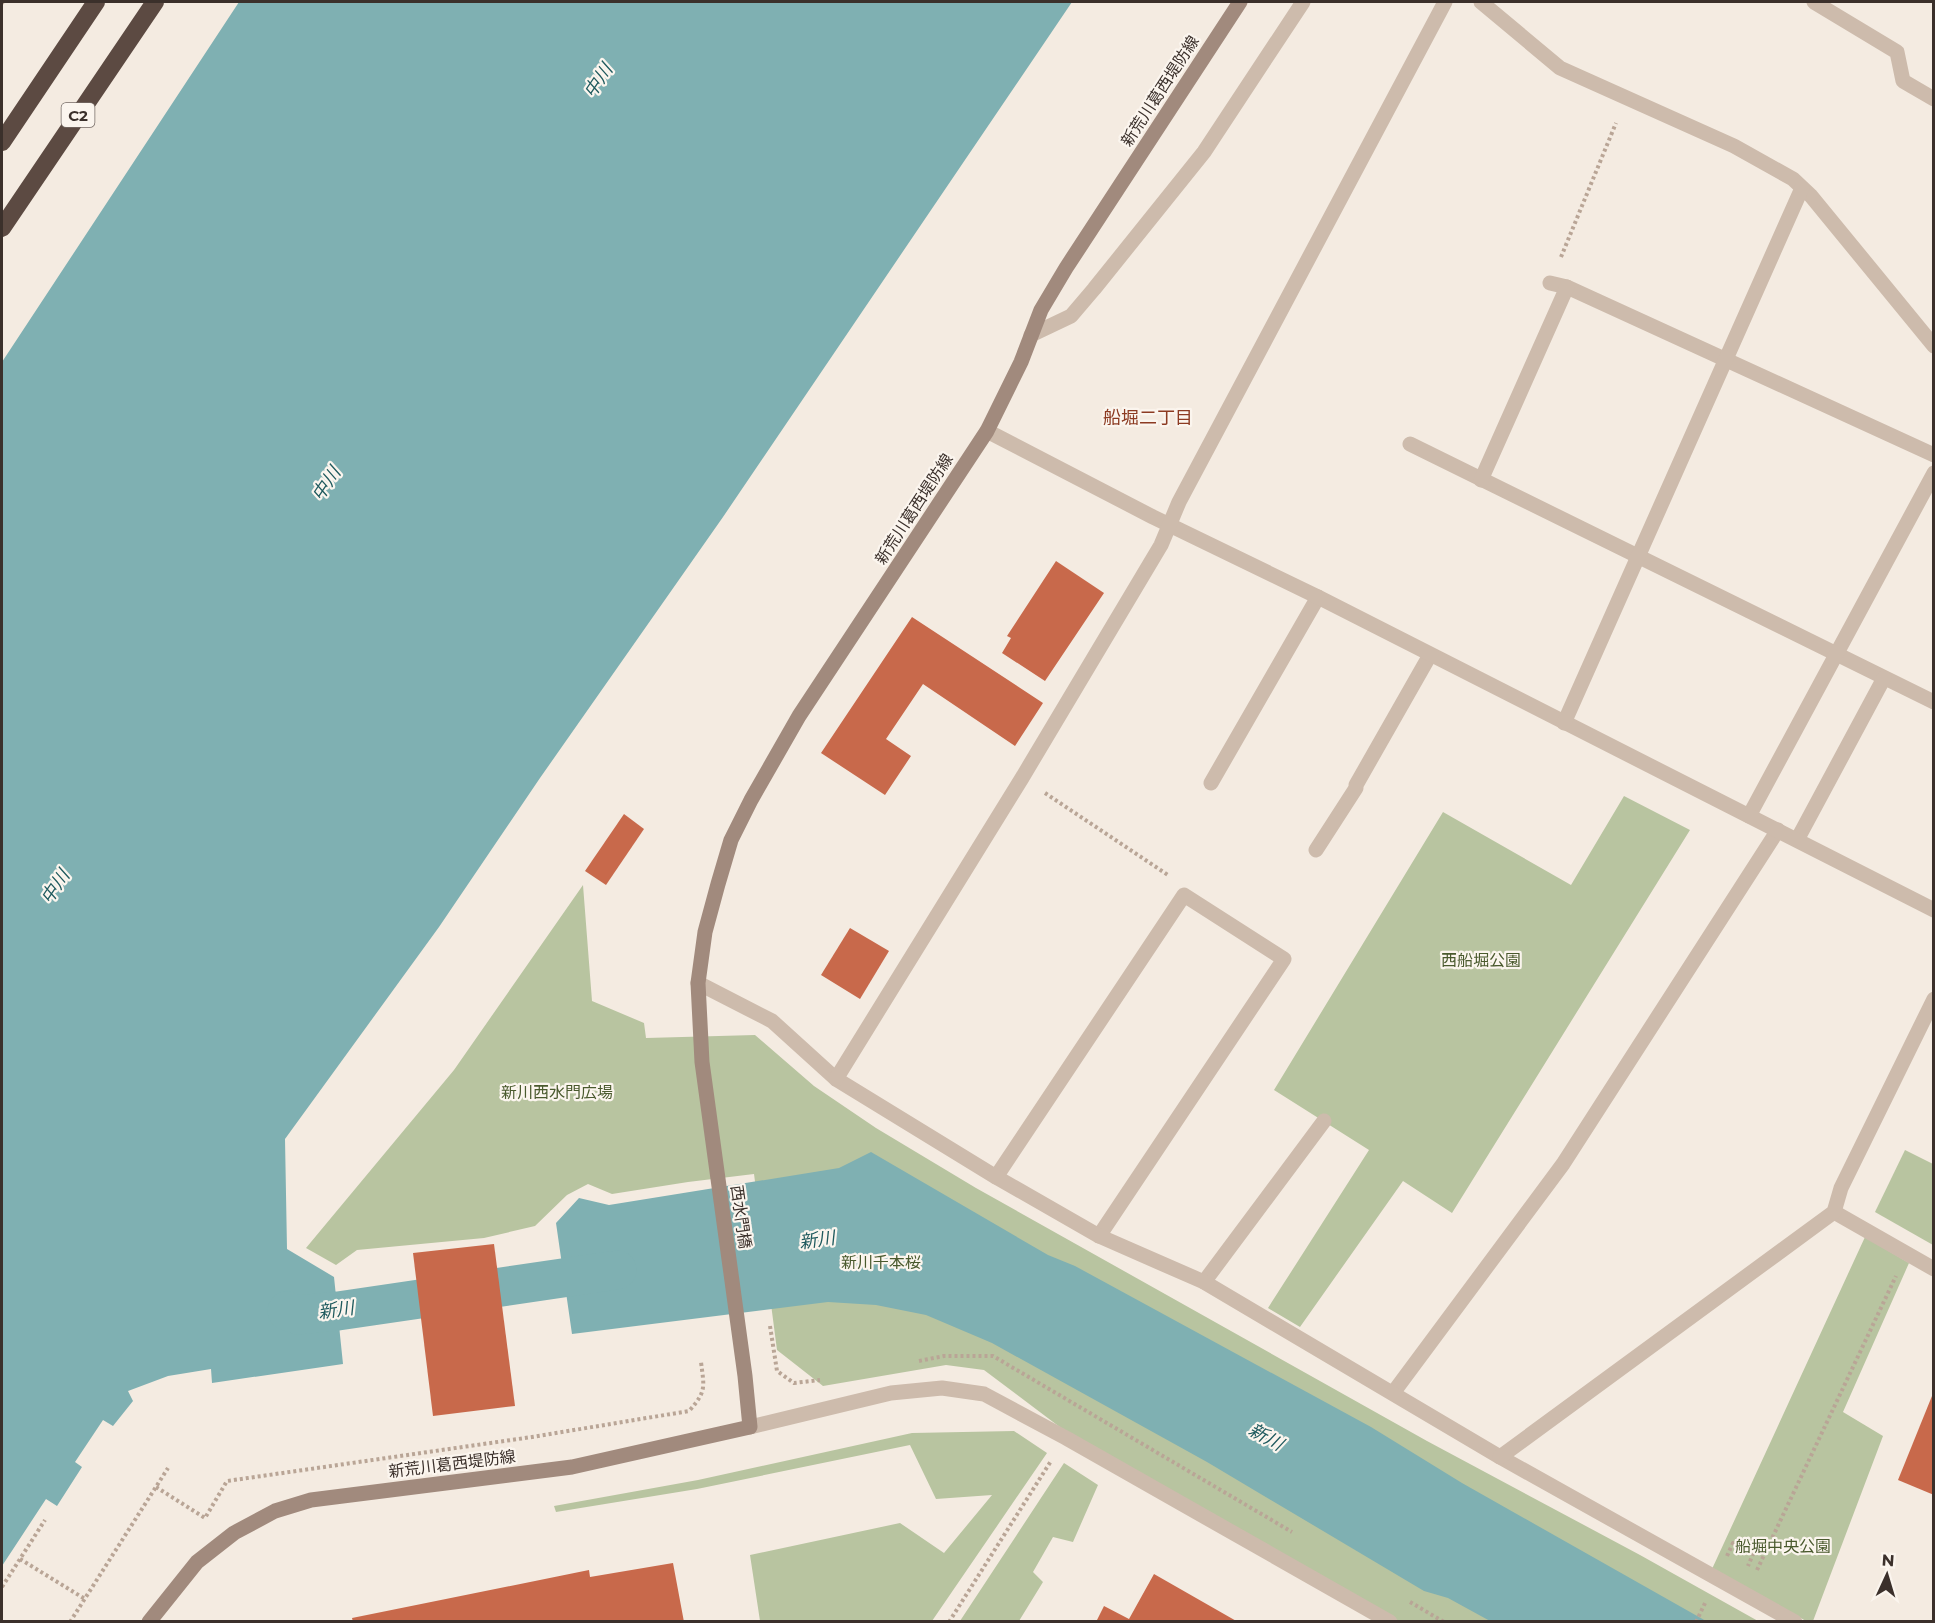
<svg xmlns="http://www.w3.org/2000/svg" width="1935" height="1623" font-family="Montserrat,'Noto Sans JP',sans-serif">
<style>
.green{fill:#b8c4a0}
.water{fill:#7fb0b2}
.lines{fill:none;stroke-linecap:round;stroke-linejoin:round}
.canal{stroke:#7fb0b2;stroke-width:39}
.building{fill:#c8694b}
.path{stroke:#b9a596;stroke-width:4;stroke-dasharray:3 3;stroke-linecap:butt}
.service{stroke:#cdbbac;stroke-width:15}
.minor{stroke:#cdbbac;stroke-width:15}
.secondary{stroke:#a18a7d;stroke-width:15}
.motorway{stroke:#5c4a42;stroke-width:18}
.labels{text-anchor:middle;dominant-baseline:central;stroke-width:4.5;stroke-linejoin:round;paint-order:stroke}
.shield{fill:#fbf5ee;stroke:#756b66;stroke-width:1.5}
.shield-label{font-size:15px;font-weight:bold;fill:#3b302b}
.street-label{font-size:16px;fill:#3b302b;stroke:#fbf5ee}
.park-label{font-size:16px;fill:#4a5a2e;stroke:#fbf5ee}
.water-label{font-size:18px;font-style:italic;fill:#1f5a5e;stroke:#fbf5ee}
.neighbourhood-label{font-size:18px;fill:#8c3b22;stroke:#fbf5ee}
</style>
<rect width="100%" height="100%" fill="#f4ebe1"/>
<g class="green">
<path d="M1624 796 1690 830 1452 1213 1403 1181 1300 1327 1268 1308 1369 1150 1274 1090 1443 812 1571 885Z"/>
<path d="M583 885 592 1001 644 1023 646 1038 755 1035 814 1086 876 1128 976 1188 1427 1441 1640 1555 1758 1621H1398L1069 1434 984 1370 946 1365 823 1386 777 1350 754 1174 688 1182 612 1194 588 1184 567 1195 535 1226 484 1238 357 1250 336 1265 306 1248 454 1070Z"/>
<path d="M1905 1150 1933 1164V1245L1875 1212Z"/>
<path d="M1865 1237 1909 1263 1843 1412 1883 1436 1813 1621H1806L1712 1569Z"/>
<path d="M1014 1431 1047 1453 932 1621H760L750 1555 900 1523 944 1553 992 1495 936 1499 910 1445 697 1489 556 1512 554 1506 698 1480 912 1433Z"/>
<path d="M1064 1463 1098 1485 1073 1542 1053 1537 1033 1572 1043 1582 1019 1621H960Z"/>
</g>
<g class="water">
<path d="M239 2H1072L723 517 540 778 439 927 285 1139 287 1249 334 1277 343 1364 212 1383 211 1369 168 1376 128 1391 133 1401 113 1426 103 1420 75 1462 82 1467 57 1506 46 1499 2 1566V362Z"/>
<path d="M871 1152 1048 1255 1075 1266 1371 1427 1462 1483 1706 1621H1490L1448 1598 1424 1591 1207 1462 992 1343 926 1315 876 1305 828 1302 572 1334 556 1223 579 1198 609 1205 839 1168Z"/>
</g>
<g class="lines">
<path class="canal" d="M287 1311 298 1315 338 1311 617 1270"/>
</g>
<g class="building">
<path d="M1056 561 1104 593 1045 681 1002 653 1011 638 1007 636Z"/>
<path d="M912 617 1043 703 1015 746 923 684 886 739 911 756 885 795 821 753Z"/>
<path d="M624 814 644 829 606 885 585 871Z"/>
<path d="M850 928 889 951 860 999 821 975Z"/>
<path d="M494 1244 515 1406 433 1416 413 1253Z"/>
<path d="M1934 1391V1495L1898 1480Z"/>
<path d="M673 1563 684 1622H353L352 1618 589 1570 590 1577Z"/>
<path d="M1154 1574 1238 1622H1096L1104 1606 1129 1619Z"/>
</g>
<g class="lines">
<g class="path">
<path d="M2 3 3 2"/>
<path d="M1561 257 1616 123"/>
<path d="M1045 793 1168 875"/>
<path d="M770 1326 777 1371 794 1383 820 1380"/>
<path d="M919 1361 944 1356H993L1292 1532"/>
<path d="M156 1487 205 1518 227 1481 532 1437 689 1411C707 1391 704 1387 701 1362"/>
<path d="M1727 1556 1733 1543 1753 1554 1748 1566"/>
<path d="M20 1559 85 1599"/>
<path d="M1757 1570 1896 1276"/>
<path d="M2 1587 45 1520"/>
<path d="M1410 1602 1444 1622"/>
<path d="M70 1622 168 1468"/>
<path d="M949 1622 1051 1461"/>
<path d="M1696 1622 1706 1601"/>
</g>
<g class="service">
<path d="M1814 2 1897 52 1903 81 1934 99"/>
<path d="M1550 283 1567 287 1934 455"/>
<path d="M1410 444 1934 702"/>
<path d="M1481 480 1567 287"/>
<path d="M1211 783 1318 597"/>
<path d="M1749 816 1934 473"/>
<path d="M1797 840 1884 678"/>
<path d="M1316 850 1356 788V785L1430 655"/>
<path d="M996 1177 1184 895 1284 959 1099 1236"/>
<path d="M1204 1282 1324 1121"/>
<path d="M1393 1393 1563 1164 1778 830"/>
</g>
<g class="minor">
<path d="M1481 2 1560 68 1734 146 1793 179 1811 196 1934 346"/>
<path d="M1031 335 1071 316 1094 289 1204 152 1303 2"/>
<path d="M987 431 1153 517 1318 597 1934 910"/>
<path d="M1564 723 1802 188"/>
<path d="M698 983 772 1021 836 1079 996 1177 1099 1236 1204 1282 1500 1457 1795 1622"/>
<path d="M836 1079 1022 778 1161 545 1179 502 1445 2"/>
<path d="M1834 1212 1934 1269"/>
<path d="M750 1427 891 1393 942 1388 984 1394 1066 1438 1390 1622"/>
<path d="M1500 1457 1834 1212 1841 1188 1934 999"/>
</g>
<path class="secondary" d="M149 1622 197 1562 234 1533 275 1511 311 1500 572 1467 750 1427 745 1376 702 1062 698 983 705 932 718 884 731 840 751 800 799 716 987 431 1021 362 1041 310 1066 268 1240 2"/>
<g class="motorway">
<path d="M2 142 96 2"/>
<path d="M2 228 155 2"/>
</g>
</g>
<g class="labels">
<rect class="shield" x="61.5" y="103" width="33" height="24" rx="4.5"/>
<g class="shield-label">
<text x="78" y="115">C2</text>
</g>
<g class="street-label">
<text transform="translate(1160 91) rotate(-57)">新荒川葛西堤防線</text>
<text transform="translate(914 509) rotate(-57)">新荒川葛西堤防線</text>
<text transform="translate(741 1217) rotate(82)">西水門橋</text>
<text transform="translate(452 1464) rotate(-7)">新荒川葛西堤防線</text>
</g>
<g class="park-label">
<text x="1481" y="960">西船堀公園</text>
<text x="557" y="1092">新川西水門広場</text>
<text x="881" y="1262">新川千本桜</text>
<text x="1783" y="1546">船堀中央公園</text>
</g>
<g class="water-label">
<text transform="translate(598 81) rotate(-56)">中川</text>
<text transform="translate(326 484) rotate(-56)">中川</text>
<text transform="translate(55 887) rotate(-56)">中川</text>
<text transform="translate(817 1240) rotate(-8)">新川</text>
<text transform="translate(336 1310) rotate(-8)">新川</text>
<text transform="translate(1266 1437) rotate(29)">新川</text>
</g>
<g class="neighbourhood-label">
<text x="1148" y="418">船堀二丁目</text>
</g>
</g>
<rect width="1935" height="1623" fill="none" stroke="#3b302b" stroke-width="6"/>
<g transform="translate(1887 1575) rotate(4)" stroke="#fbf5ee" stroke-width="4.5" paint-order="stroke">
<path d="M0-4.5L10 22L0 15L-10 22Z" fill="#3b302b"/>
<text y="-9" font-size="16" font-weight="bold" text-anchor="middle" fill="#3b302b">N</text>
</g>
</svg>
